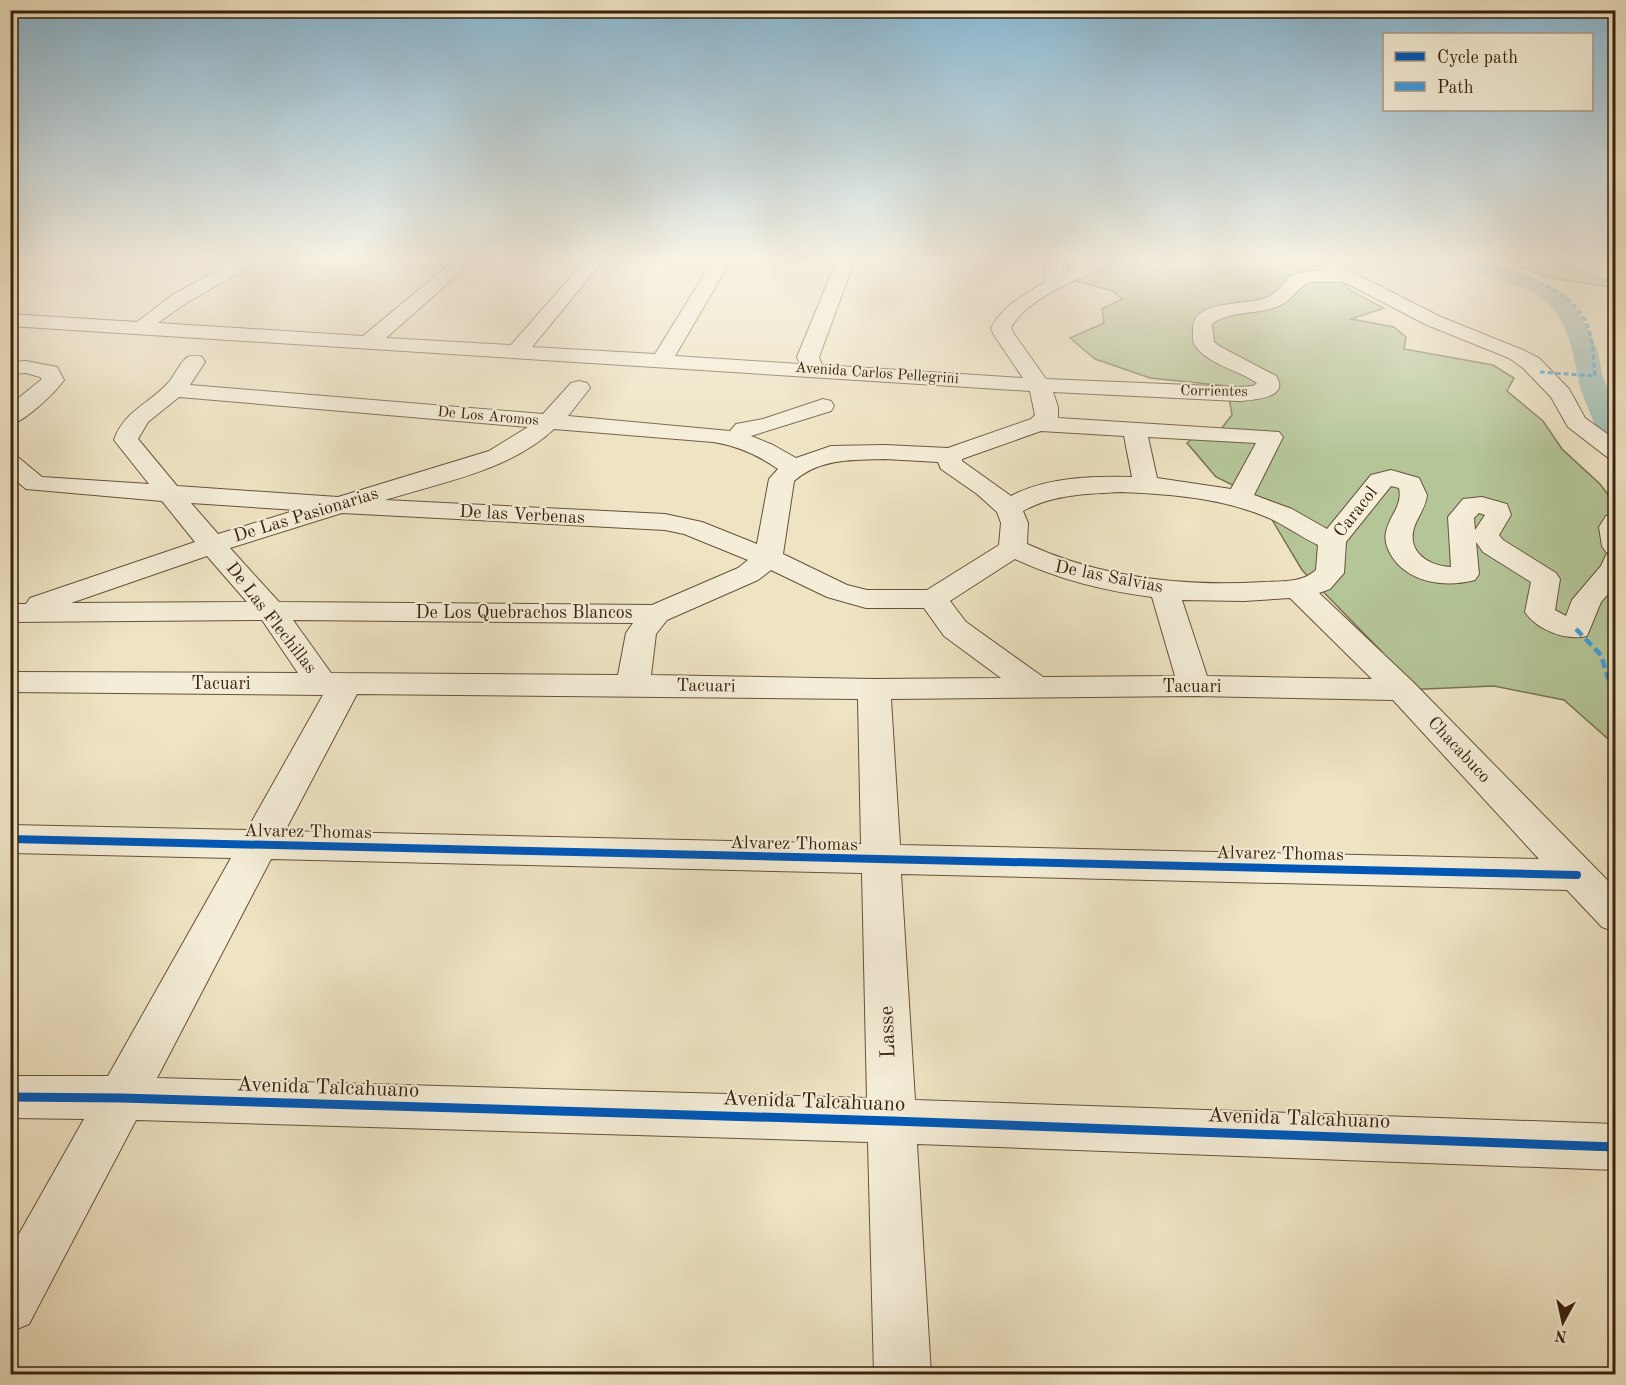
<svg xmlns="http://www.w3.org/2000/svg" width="1626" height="1385" font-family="'Old Standard TT',serif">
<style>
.green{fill:#b4c597;stroke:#767352;stroke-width:1.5}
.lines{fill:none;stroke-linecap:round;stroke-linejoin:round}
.river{fill:#99beb6;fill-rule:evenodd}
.minor-casing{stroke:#66523a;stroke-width:2}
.minor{fill:#f4edd7;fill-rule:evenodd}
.quiet-far1{stroke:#3e9bde;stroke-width:3;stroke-dasharray:5 3;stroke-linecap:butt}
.quiet{stroke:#3e9bde;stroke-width:4.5;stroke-dasharray:9 4.5;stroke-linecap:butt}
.cycleway-far1-casing{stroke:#f4edd7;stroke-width:11}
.cycleway-casing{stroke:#f4edd7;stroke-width:13}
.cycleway-far1{stroke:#0057b8;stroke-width:8}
.cycleway{stroke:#0057b8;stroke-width:9}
.labels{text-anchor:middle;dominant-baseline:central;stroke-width:4.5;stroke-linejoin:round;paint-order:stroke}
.far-street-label{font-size:15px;fill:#38210d;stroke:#f4edd7}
.street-label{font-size:18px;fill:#38210d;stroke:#f4edd7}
.near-street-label{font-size:21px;fill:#38210d;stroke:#f4edd7}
</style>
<rect width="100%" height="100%" fill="#eee3c2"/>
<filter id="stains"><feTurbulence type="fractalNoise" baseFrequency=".00333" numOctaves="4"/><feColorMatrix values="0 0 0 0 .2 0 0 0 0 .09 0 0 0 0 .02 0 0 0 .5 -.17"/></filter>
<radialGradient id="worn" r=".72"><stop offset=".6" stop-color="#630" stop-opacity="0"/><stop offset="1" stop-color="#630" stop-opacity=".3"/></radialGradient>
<g class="green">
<path d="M1066 262H1332L1335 276 1351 291 1384 308 1351 319 1394 327 1406 337 1404 349 1493 365 1514 378 1507 391 1543 421 1562 449 1600 484 1615 504V745L1564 700 1494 686 1402 690 1382 652 1302 570 1268 513 1249 493 1216 477 1187 443 1197 435 1217 434 1232 415 1227 386 1150 378 1095 359 1070 338 1104 323 1102 309 1122 299 1113 291 1076 281Z"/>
<path d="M1509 262H1615V288L1546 277Z"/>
</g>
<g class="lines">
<path class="river" d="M1447 262H1480L1527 274 1564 293 1585 323 1598 351 1602 375 1616 407V438L1599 432 1595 426C1590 411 1581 394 1578 378 1574 355 1568 322 1548 303 1530 285 1475 273 1450 266Z"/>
<defs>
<g id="minor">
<path d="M233 262H255L252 266 186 303 158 323 363 336 452 262H472L386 338 511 345 584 262H602L532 347 655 354 712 262H730L675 356 800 364 797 357 836 262H854L819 357 822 365 1023 378 994 335 991 328C1003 306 1023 295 1044 283L1045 262H1063V274L1088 262H1111L1108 266C1079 279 1026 298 1011 328L1014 334 1046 379 1238 387 1253 386 1257 383C1239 370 1212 366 1197 348 1192 343 1193 337 1193 331 1190 299 1246 306 1266 298 1277 293 1283 285 1290 276L1308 271H1327L1321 265 1323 262H1337L1354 273 1441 317 1523 350 1539 358 1569 389 1585 418 1616 440V459L1607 457 1568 427 1551 397 1523 368 1509 358 1427 325 1344 282H1310C1299 285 1292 300 1281 305 1259 316 1232 309 1212 324L1214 342 1219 346 1276 376C1291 398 1252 400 1238 401L1053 392 1058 407V418L1279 432 1283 437 1254 495 1292 509 1327 529 1371 475 1391 470 1419 478 1427 495C1426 506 1419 515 1415 525 1405 551 1428 566 1451 567L1448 517 1463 499 1482 497 1507 504 1511 515 1499 535 1503 540 1556 573 1560 579 1555 610 1566 616 1572 600 1601 566 1606 555 1612 553 1606 552 1602 546 1599 527 1606 516 1616 514V585L1601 602 1587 636C1566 641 1537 630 1525 612L1531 582 1483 552 1476 542 1479 574 1475 580C1445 588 1408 583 1391 555 1387 548 1384 540 1386 532 1389 516 1403 506 1399 488L1391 486 1346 542 1344 573 1330 589 1319 593 1414 683 1616 889V932L1602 927 1567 890 901 874 915 1100 1616 1124V1170L917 1144 931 1374H874L868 1142 136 1120 29 1324 10 1332V1250L84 1119 10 1118V1076H108L231 858 10 853V825L247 830 323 695 10 692V672L298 673 262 620 10 622V604H26L30 598 195 542 162 501 26 489 10 476V456L19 458 42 477 149 484 114 440C124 411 149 404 168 383 175 376 180 361 188 357 192 355 197 356 202 357L205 362 190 385 543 414 571 383 579 381 587 383 590 388 568 416 730 431 736 424 763 419 823 399 831 401 834 406 831 411 751 436 773 445 796 458 831 446 885 445 948 448 1031 419 1035 415 1030 391 10 326V314L137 322 172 295ZM179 397 528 427 489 451 338 497 177 486 138 439 148 422ZM554 429 713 442C738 446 758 455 778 469L769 479 757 544 702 522 665 514 385 500C442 482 509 471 554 429ZM1041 431 1124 436 1132 477C1093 476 1046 477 1011 496L962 461V459ZM1148 437 1256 443 1231 489 1157 478ZM885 459 938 462 941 469 977 494 997 512 1001 523 999 545 927 590H867L847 585 783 554 794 481C820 458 853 460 885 459ZM1121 492C1172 494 1222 498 1269 518 1286 526 1301 537 1318 545L1316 570C1302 583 1282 581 1264 582 1183 587 1101 578 1027 544L1028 523 1023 511C1053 494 1087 494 1121 492ZM191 503 297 510 218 534ZM342 513 665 530 684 534 748 560 738 568 652 605 279 602 230 548ZM1479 513 1485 515 1475 530 1474 518ZM207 556 247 602 71 603ZM1015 559C1057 579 1105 591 1152 597L1175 676 1043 677 966 622 950 601ZM771 570 827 597 866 608H924L944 636 1001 678 874 679 651 675 656 634 667 620 758 580ZM1290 598 1372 679 1207 676 1182 600 1244 601ZM293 620 633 623 626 633 618 675 331 673ZM357 694 858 699 861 844 285 831ZM1194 696 1393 700 1539 859 900 845 891 699ZM271 859 862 873 867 1098 157 1078Z"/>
<path d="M1569 262H1592L1616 272V284L1572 266Z"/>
<path d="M26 361 57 367 64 380C55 393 25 421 10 425V405L42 379 40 377 26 373 10 374V362Z"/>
</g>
</defs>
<use href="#minor" class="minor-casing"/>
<use href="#minor" class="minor"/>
<path class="quiet-far1" d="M1470 262C1511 273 1574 284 1589 330 1594 345 1593 361 1595 376L1540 372"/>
<path class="quiet" d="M1576 629 1601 655 1608 678 1616 684"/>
<defs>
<path id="cycleway-far1" d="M10 839 1577 875"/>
<path id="cycleway" d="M10 1097 122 1098 892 1121 1616 1147"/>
</defs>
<use href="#cycleway-far1" class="cycleway-far1-casing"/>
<use href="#cycleway" class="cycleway-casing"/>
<use href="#cycleway-far1" class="cycleway-far1"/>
<use href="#cycleway" class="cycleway"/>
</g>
<linearGradient id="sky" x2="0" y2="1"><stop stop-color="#88b8d4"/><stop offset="0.57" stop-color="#f7f2e4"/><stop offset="1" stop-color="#f7f2e4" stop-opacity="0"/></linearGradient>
<rect width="1626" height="456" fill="url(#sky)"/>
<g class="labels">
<g class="far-street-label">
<text transform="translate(877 374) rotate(4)">Avenida Carlos Pellegrini</text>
<text transform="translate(1214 392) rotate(1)">Corrientes</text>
<text transform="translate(488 417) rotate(5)">De Los Aromos</text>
</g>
<g class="street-label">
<text transform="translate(1356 512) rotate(-52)">Caracol</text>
<text transform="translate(306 515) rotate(-17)">De Las Pasionarias</text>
<text transform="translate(522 515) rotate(3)">De las Verbenas</text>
<text transform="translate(1109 577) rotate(11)">De las Salvias</text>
<text x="524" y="613">De Los Quebrachos Blancos</text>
<text transform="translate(271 618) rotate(52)">De Las Flechillas</text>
<text x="221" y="684">Tacuari</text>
<text transform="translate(706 686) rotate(1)">Tacuari</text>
<text x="1192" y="687">Tacuari</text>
<text transform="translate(1459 750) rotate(47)">Chacabuco</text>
<text transform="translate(308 832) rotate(1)">Alvarez Thomas</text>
<text transform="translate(794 844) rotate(1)">Alvarez Thomas</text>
<text transform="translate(1280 854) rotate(1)">Alvarez Thomas</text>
</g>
<g class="near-street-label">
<text transform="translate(888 1032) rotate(-92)">Lasse</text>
<text transform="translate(328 1088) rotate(2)">Avenida Talcahuano</text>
<text transform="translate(814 1102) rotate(2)">Avenida Talcahuano</text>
<text transform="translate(1299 1119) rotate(2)">Avenida Talcahuano</text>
</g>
</g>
<rect width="1626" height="1385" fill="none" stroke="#eee3c2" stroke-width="36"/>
<rect x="12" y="12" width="1602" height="1361" fill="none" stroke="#38210d" stroke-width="3"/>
<rect x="18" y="18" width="1590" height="1349" fill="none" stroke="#38210d" stroke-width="1.5"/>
<rect x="1383" y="33" width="210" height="78" fill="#f4edd7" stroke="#a99b86" stroke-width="1.5"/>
<rect x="1395" y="52" width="30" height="9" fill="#0057b8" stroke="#a99b86" stroke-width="1.5"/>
<text x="1437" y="63" font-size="18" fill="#38210d">Cycle path</text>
<rect x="1395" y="82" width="30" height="9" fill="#3e9bde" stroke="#a99b86" stroke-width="1.5"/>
<text x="1437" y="93" font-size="18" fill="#38210d">Path</text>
<g transform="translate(1563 1322) rotate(188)" stroke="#f4edd7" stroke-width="4.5" paint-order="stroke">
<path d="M0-4.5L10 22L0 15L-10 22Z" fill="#38210d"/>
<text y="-9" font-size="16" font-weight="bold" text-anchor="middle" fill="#38210d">N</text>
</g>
<rect width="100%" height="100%" filter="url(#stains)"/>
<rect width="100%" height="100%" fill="url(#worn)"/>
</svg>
